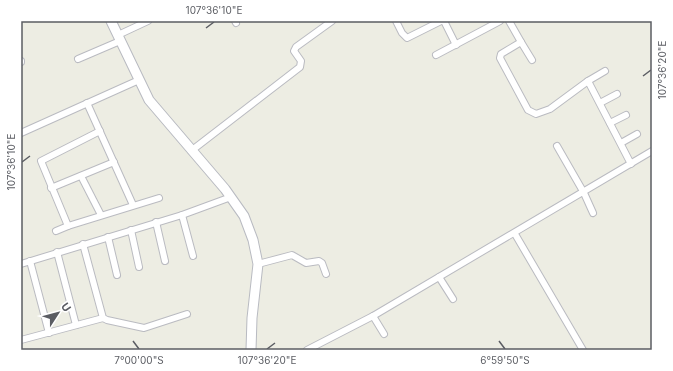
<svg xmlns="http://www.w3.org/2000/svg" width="673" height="371" font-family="Inter,sans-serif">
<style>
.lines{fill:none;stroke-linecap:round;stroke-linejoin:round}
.street-casing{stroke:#babbc1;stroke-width:8}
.secondary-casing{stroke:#b8bac1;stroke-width:11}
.street{stroke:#fff;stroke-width:6}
.secondary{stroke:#fff;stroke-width:9}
.ticks{fill:none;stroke:#5b5d63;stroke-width:1.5}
.neatline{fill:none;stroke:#5b5d63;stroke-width:1.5}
.ticks-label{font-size:10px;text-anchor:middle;fill:#5b5d63}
</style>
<rect width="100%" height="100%" fill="#edede3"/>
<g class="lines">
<defs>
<g id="street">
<path d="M235 21 236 23"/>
<path d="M396 21 402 33 407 38 441 21"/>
<path d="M444 21 456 45"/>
<path d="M509 21 521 42 501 54 500 58 528 110 536 114 550 109 588 81 631 164"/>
<path d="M118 35 148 21"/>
<path d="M521 42 532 60"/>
<path d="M436 55 500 21"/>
<path d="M78 59 120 41"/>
<path d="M21 61V62"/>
<path d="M588 81 605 71"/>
<path d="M87 103 133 205"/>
<path d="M600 103 617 94"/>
<path d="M610 123 626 115"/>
<path d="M100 131 41 161 68 226 159 198"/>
<path d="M21 133 139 80"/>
<path d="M621 143 637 134"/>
<path d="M557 146 584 193 593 213"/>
<path d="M191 151 300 67 301 61 294 51 296 47 332 21"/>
<path d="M81 176 101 215"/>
<path d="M51 188 114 162"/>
<path d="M182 215 193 256"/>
<path d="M156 222 165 261"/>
<path d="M131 230 139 267"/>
<path d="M56 231 68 226"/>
<path d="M515 234 583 350"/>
<path d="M108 237 117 275"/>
<path d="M83 244 103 318 107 320 144 328 187 314"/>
<path d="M57 252 76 325"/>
<path d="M30 261 49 333"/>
<path d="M21 264 182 215 231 197"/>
<path d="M258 264 292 255 306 263 319 261 322 263 326 274"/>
<path d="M439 277 453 299"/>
<path d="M373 316 384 334"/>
<path d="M21 340 103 318"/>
<path d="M307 350 373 316 652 151"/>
</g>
<path id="secondary" d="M111 21 149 100 225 189 244 216 253 240 258 264 252 318 251 350"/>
</defs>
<use href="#street" class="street-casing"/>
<use href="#secondary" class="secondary-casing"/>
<use href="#street" class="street"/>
<use href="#secondary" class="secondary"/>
</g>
<path class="ticks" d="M206 28 214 22M643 76 651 70M22 162 30 156M133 341 139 349M499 341 505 349M267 349 275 343"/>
<rect width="673" height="371" fill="none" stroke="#ffffff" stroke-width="44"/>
<g transform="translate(58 313) rotate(54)" stroke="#ffffff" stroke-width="3" paint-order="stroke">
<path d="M0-3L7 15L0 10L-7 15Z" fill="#5b5d63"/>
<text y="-6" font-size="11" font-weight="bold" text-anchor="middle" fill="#5b5d63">U</text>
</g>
<rect x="22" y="22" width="629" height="327" class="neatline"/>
<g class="ticks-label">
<text x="214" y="14">107°36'10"E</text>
<text transform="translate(662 70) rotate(-90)" y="4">107°36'20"E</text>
<text transform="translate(11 162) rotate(-90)" y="4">107°36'10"E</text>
<text x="139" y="364">7°00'00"S</text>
<text x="267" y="364">107°36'20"E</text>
<text x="505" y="364">6°59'50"S</text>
</g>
</svg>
